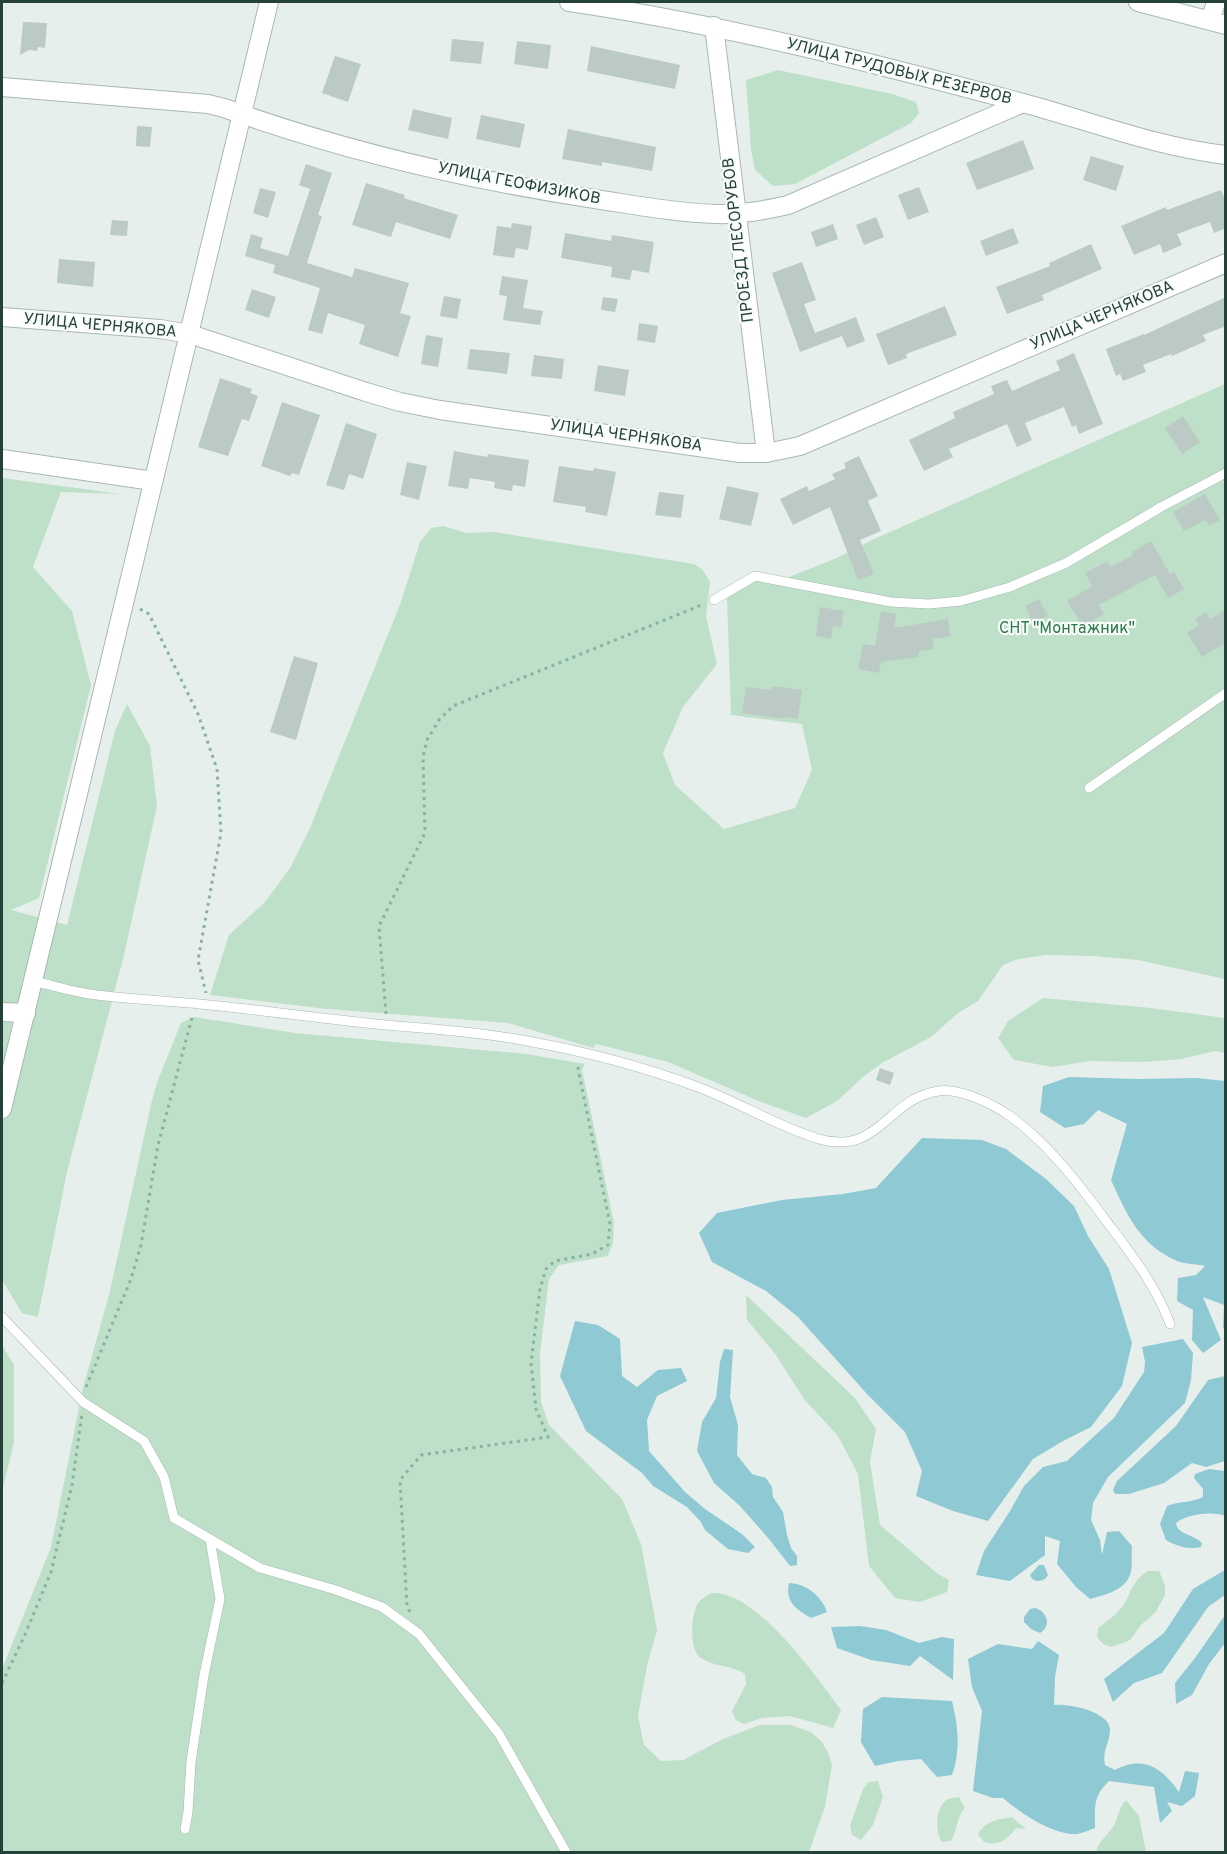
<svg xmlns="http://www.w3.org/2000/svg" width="1227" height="1854" font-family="Overpass,sans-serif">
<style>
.green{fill:#bfe0c8}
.water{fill:#8ec9d4}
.building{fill:#bbcac4}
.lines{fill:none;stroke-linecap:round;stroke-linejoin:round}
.service-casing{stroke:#a8b8b2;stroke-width:10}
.minor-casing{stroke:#a8b8b2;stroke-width:20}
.secondary-casing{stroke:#a4bbb3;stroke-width:20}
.path{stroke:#86b3a5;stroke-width:3;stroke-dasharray:3 4.5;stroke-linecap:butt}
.service{stroke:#fff;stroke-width:9}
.minor{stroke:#fff;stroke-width:18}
.secondary{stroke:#fff;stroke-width:18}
.labels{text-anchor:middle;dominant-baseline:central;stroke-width:4.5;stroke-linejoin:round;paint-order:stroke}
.street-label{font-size:16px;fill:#24423a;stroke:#f7fbf9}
.park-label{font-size:16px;fill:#2d7a4b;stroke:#f7fbf9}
</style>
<rect width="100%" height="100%" fill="#e6efeb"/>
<g class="green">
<path d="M778 70 892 94 916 102 919 113 911 123 795 184 773 186 755 170 751 149 746 80Z"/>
<path d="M1225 384V979L1138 960 1093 956 1046 955 1018 959 1003 965 978 1001 958 1013 931 1037 882 1063 863 1077 837 1101 806 1118 761 1102 668 1062 596 1044 593 1048 508 1023 327 1009 210 995 229 935 265 902 290 868 310 828 401 602 420 542 431 528 444 526 466 533 494 532 694 564 702 569 710 582 706 616 717 664 683 707 663 753 675 785 724 829 795 808 812 770 802 724 731 715 727 597 751 582 789 577 837 558 872 540Z"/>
<path d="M2 478 121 494 61 492 33 567 72 611 91 685 39 898 11 910 67 925 115 731 127 704 150 746 157 806 124 955 67 1172 38 1317 22 1313 2 1280Z"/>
<path d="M1043 998 1151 1008 1225 1018V1053L1215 1051 1181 1059 1143 1062 1091 1061 1052 1067 1014 1060 998 1038 1008 1021Z"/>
<path d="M194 1017 295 1033 526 1054 585 1064 582 1070 614 1223 613 1243 608 1256 559 1265 549 1279 540 1353 541 1402 549 1425 622 1499 641 1544 657 1630 647 1666 638 1716 644 1745 661 1761 683 1760 723 1739 760 1725H790L811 1732 821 1741 828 1752 832 1765 825 1807 809 1852H2V1669L51 1547 83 1388 110 1291 152 1100 158 1080 181 1023Z"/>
<path d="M746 1295 855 1398 876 1429 870 1462 880 1525 938 1574 949 1580 947 1592 920 1602 895 1598 869 1566 858 1474 838 1436 804 1399 776 1355 747 1320Z"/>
<path d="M2 1345 14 1365V1442L2 1492Z"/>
<path d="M1148 1571H1159L1165 1585V1595L1155 1613 1141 1625 1130 1640 1112 1647 1103 1644 1097 1637 1098 1628C1109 1620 1119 1613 1126 1601 1132 1589 1135 1578 1148 1571Z"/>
<path d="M712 1593C757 1591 816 1676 841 1710L833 1728 790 1716 762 1718 744 1724 736 1720 732 1711 746 1684 745 1674C731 1665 714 1667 701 1658 689 1651 691 1616 697 1605 700 1599 706 1596 712 1593Z"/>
<path d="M878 1781 883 1797 873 1825 861 1840 852 1835 850 1826 863 1789 869 1782Z"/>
<path d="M959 1797 965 1808C956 1817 958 1830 951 1841L942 1842C935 1832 935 1807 948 1799 951 1798 955 1798 959 1797Z"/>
<path d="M1126 1800 1139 1816 1146 1852H1096C1098 1842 1107 1836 1113 1827 1119 1818 1118 1808 1126 1800Z"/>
<path d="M1012 1817 1026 1829 1016 1828C1007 1840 999 1846 984 1842L978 1834C987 1820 996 1820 1012 1817Z"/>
</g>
<g class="water">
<path d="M1069 1077 1137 1079 1196 1078 1225 1081V1329L1223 1328 1224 1305 1203 1297 1221 1340 1203 1353 1192 1340 1193 1310 1177 1301 1178 1278 1196 1275 1205 1266C1196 1264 1185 1264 1177 1261 1140 1245 1127 1215 1111 1180L1127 1124 1098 1110 1084 1124 1065 1128 1040 1112 1043 1086Z"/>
<path d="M922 1138 982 1140 1006 1149 1046 1179 1074 1206 1088 1236 1109 1269 1132 1343 1122 1386 1091 1427 1063 1441 1033 1459 988 1521 953 1511 916 1496 922 1471 905 1432 867 1394 798 1317 766 1291 712 1262 699 1233 717 1213 782 1200 843 1194 876 1188Z"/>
<path d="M575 1321 598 1325 620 1339 622 1376 637 1387 658 1370 681 1368 687 1381 657 1396 647 1420 649 1451 685 1492 705 1509 742 1534 755 1547 748 1553 728 1549 705 1530 701 1522 687 1507 653 1486 642 1473 586 1431 560 1376Z"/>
<path d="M1183 1339 1193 1353 1191 1380 1185 1403 1108 1477 1093 1503 1091 1520 1100 1540 1102 1555 1107 1532 1119 1531 1132 1546C1131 1555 1133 1568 1130 1575 1124 1591 1104 1595 1090 1599L1076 1587 1057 1564 1060 1541 1045 1536V1555L1010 1581 976 1575 984 1551 1010 1511 1024 1486 1043 1467 1067 1461 1114 1418 1144 1372 1145 1362 1142 1347Z"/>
<path d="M724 1349 733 1350 730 1397 738 1425 737 1455 752 1474 766 1478 772 1487 773 1497 783 1512 787 1535 791 1548 797 1556V1565L790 1566 769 1539 740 1506 714 1483 697 1451 702 1422 716 1398 720 1362Z"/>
<path d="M1225 1376V1461L1206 1467 1192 1463 1164 1483 1129 1494H1115L1113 1490 1117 1481 1176 1426 1208 1380Z"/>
<path d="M1209 1469 1225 1471V1516C1212 1511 1187 1514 1176 1523 1177 1535 1194 1534 1202 1543L1201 1547C1189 1550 1176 1546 1166 1540L1160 1524 1167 1506C1179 1501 1191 1503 1203 1497V1489L1194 1478 1195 1474Z"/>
<path d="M1039 1565H1044L1048 1575 1045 1579C1039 1582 1033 1582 1030 1575Z"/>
<path d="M1225 1570V1595L1208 1607 1162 1673 1134 1683 1113 1702 1104 1679 1164 1633 1193 1589Z"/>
<path d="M789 1583C806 1583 822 1597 827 1612L811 1618C796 1609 785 1602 789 1583Z"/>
<path d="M1035 1608C1047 1611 1052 1626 1040 1633L1031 1629 1024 1622V1617L1030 1609Z"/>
<path d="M1225 1615V1643L1209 1664 1192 1695 1176 1704 1175 1683 1195 1658Z"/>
<path d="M860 1626 886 1630 919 1643 942 1637 954 1639 953 1680 920 1656 910 1666 871 1660 837 1648 831 1627Z"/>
<path d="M1038 1641 1059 1655 1055 1677 1054 1705C1068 1703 1112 1712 1110 1731 1109 1745 1102 1750 1105 1765L1115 1770C1144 1755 1162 1768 1179 1792L1185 1771 1199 1773 1195 1796 1182 1806 1167 1802 1172 1811 1160 1823 1154 1787 1109 1781C1093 1796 1095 1807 1095 1828 1090 1830 1082 1833 1077 1834 1053 1835 1020 1813 1003 1798H993L973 1791 982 1711 972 1687 968 1659 998 1644 1032 1649Z"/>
<path d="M882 1697 952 1701C958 1726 961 1750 952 1775L937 1777 921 1759 898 1761 875 1766 861 1742 863 1709Z"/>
</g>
<g class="building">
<path d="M23 22 47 23 45 48 38 47 37 51 29 50 20 55Z"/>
<path d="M452 39 484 42 481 64 450 61Z"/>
<path d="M517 41 551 45 548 69 514 64Z"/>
<path d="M591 46 680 65 675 89 587 71Z"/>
<path d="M335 56 361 64 348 102 322 93Z"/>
<path d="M413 109 452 118 448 139 408 130Z"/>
<path d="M481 115 525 124 520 148 476 139Z"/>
<path d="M137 126 152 127 150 147 136 146Z"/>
<path d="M568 129 656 147 652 171 602 162V166L562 159Z"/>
<path d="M1023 140 1034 169 977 190 966 163Z"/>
<path d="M1091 156 1124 166 1116 191 1083 180Z"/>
<path d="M306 164 332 173 318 215 322 216 307 263 352 277 355 268 409 283 400 313 411 316 398 357 359 344 365 325 328 313 322 334 308 330 320 288 273 273 275 265 245 256 251 234 263 238 260 248 288 256 310 189 299 185Z"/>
<path d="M366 183 405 195 404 198 458 215 450 239 396 222 391 237 352 225Z"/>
<path d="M919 187 929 212 908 220 898 195Z"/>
<path d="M260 188 276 192 268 218 253 213Z"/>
<path d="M1221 190 1226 202V228L1214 233 1210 222 1177 234 1182 245 1163 253 1160 244 1134 255 1121 226 1166 207 1167 210Z"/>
<path d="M876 217 884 237 864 245 856 225Z"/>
<path d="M112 220 128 221 127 236 110 235Z"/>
<path d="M512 223 532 226 528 250 516 248 514 258 493 255 497 226 511 228Z"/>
<path d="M833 224 838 239 816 247 811 232Z"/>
<path d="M1013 228 1019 243 986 256 980 241Z"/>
<path d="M565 233 611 241 612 235 654 242 649 273 632 270 630 280 611 277 612 267 561 258Z"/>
<path d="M1091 244 1102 269 1042 295 1044 300 1007 314 996 287 1050 266 1049 263Z"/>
<path d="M59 259 95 262 93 287 57 283Z"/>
<path d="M802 262 816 300 804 304 815 333 856 317 865 341 847 348 842 336 800 352 772 273Z"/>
<path d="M502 276 528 280 523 308 543 311 540 325 503 320 507 296 499 295Z"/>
<path d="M252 289 276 297 269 318 245 310Z"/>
<path d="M444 296 461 299 457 319 440 316Z"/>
<path d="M603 297 618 299 615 312 601 310Z"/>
<path d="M1226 297V326L1203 335 1206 341 1172 356 1171 354 1143 365 1146 372 1123 381 1120 374 1116 376 1106 349 1144 334V335Z"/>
<path d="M945 306 957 335 906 354 907 358 888 365 876 334Z"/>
<path d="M639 323 658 326 655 343 637 340Z"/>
<path d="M426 335 443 338 438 367 421 364Z"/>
<path d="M470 349 510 353 507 374 467 369Z"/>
<path d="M1074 353 1103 424 1079 434 1076 425 1072 427 1064 407 1025 423 1032 440 1017 447 1007 424 949 449 953 457 924 471 909 440 955 418 953 412 994 394 991 386 1007 380 1012 391 1060 370 1056 361Z"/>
<path d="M534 355 564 359 562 379 531 376Z"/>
<path d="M598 365 629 370 625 396 594 391Z"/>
<path d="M220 378 252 389 250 393 258 396 249 421 242 419 228 456 198 447Z"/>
<path d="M282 402 320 415 299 475 292 473 290 476 261 466Z"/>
<path d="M1183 416 1200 442 1182 454 1165 428Z"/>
<path d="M346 423 377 434 363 479 349 474 344 490 326 485Z"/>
<path d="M454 451 487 457 488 454 529 460 525 487 513 485 512 491 494 488 495 482 470 478 468 489 448 486Z"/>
<path d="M859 456 878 496 868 501 881 531 860 540 874 574 858 580 830 507 793 525 780 499 807 486 809 491 835 479 832 474 846 468 844 463Z"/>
<path d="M407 462 427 466 419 500 400 495Z"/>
<path d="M559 466 593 471 594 468 616 472 607 516 585 512 586 507 553 502Z"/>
<path d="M727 486 759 493 751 526 719 519Z"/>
<path d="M659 492 684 495 681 518 655 515Z"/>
<path d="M1205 494 1220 520 1209 526 1205 520 1184 531 1173 512Z"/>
<path d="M1151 541 1170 574 1174 572 1184 589 1168 598 1155 575 1099 605 1104 614 1083 627 1067 601 1092 586 1085 573 1107 561 1111 567 1133 555 1132 552Z"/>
<path d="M1039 599 1048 616 1033 623 1025 606Z"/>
<path d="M820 607 844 611 841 627 833 626 831 639 816 636Z"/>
<path d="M1226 609V643L1202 657 1187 633 1199 625 1195 619 1206 612 1210 619Z"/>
<path d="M881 611 896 614 894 628 948 619 951 636 933 639 934 649 919 651V657L881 662 879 673 858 669 863 644 875 646Z"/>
<path d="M294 656 318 663 296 740 270 732Z"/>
<path d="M772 686 802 690 798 719 783 717V719L742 713 746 687 771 690Z"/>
<path d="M880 1068 894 1073 890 1085 876 1080Z"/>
</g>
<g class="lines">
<defs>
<g id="service">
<path d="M714 600 755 576 891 602 929 604 961 601 1010 587 1066 563 1161 507 1226 473"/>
<path d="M1089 788 1226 693"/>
<path d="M34 981C55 986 75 993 97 995 131 999 165 1001 200 1004 262 1010 324 1019 386 1025 433 1029 480 1032 527 1041 583 1051 641 1066 695 1086 737 1101 776 1126 819 1139 880 1156 887 1098 939 1091 960 1088 993 1104 1010 1116 1050 1145 1081 1187 1110 1226 1133 1256 1157 1288 1170 1324"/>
<path d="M2 1317 83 1402 144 1441 164 1477 174 1518 260 1568 336 1590 382 1607 419 1634 499 1734 566 1852"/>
<path d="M185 1829 188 1812 191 1762 204 1675 220 1599 210 1539"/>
</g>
<g id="minor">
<path d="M569 2C723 24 873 63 1023 103 1090 121 1156 147 1226 155"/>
<path d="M1210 21 1216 2"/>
<path d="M714 26 766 453"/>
<path d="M2 87 208 104 224 108C344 151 469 180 595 199 635 205 676 213 716 214 741 215 765 210 788 205L1023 103"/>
<path d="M2 317 160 329 190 334 366 392 400 402 440 410 740 453H766L800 446 1226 263"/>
<path d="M2 459 153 481"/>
<path d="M2 1012 26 1013"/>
<path d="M2 1109 269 2"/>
</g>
<path id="secondary" d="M1138 2 1226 25"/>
</defs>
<use href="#service" class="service-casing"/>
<use href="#minor" class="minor-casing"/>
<use href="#secondary" class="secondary-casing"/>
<g class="path">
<path d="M140 609 149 614 198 714 217 769 221 833 198 960 206 993"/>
<path d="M386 1014 379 926 425 833 423 757 427 740 439 720 453 706 704 604"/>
<path d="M86 1387 131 1279 141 1245 158 1145 193 1014"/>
<path d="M410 1612 407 1606 400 1480 421 1455 548 1437 536 1409 531 1363 540 1289 546 1269 555 1261 592 1254 608 1245 610 1224 578 1069 579 1063"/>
<path d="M2 1683 24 1637 51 1572 72 1485 82 1414"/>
</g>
<use href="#service" class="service"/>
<use href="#minor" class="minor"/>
<use href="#secondary" class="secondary"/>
</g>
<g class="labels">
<g class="street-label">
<text transform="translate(899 72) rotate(14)">УЛИЦА ТРУДОВЫХ РЕЗЕРВОВ</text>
<text transform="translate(519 184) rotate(11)">УЛИЦА ГЕОФИЗИКОВ</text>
<text transform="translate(739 240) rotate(-97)">ПРОЕЗД ЛЕСОРУБОВ</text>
<text transform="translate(1102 316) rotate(-23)">УЛИЦА ЧЕРНЯКОВА</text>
<text transform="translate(100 326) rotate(5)">УЛИЦА ЧЕРНЯКОВА</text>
<text transform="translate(626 436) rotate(8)">УЛИЦА ЧЕРНЯКОВА</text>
</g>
<g class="park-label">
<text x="1067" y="629">СНТ "Монтажник"</text>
</g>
</g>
<rect width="1227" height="1854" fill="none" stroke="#24423a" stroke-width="6"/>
</svg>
